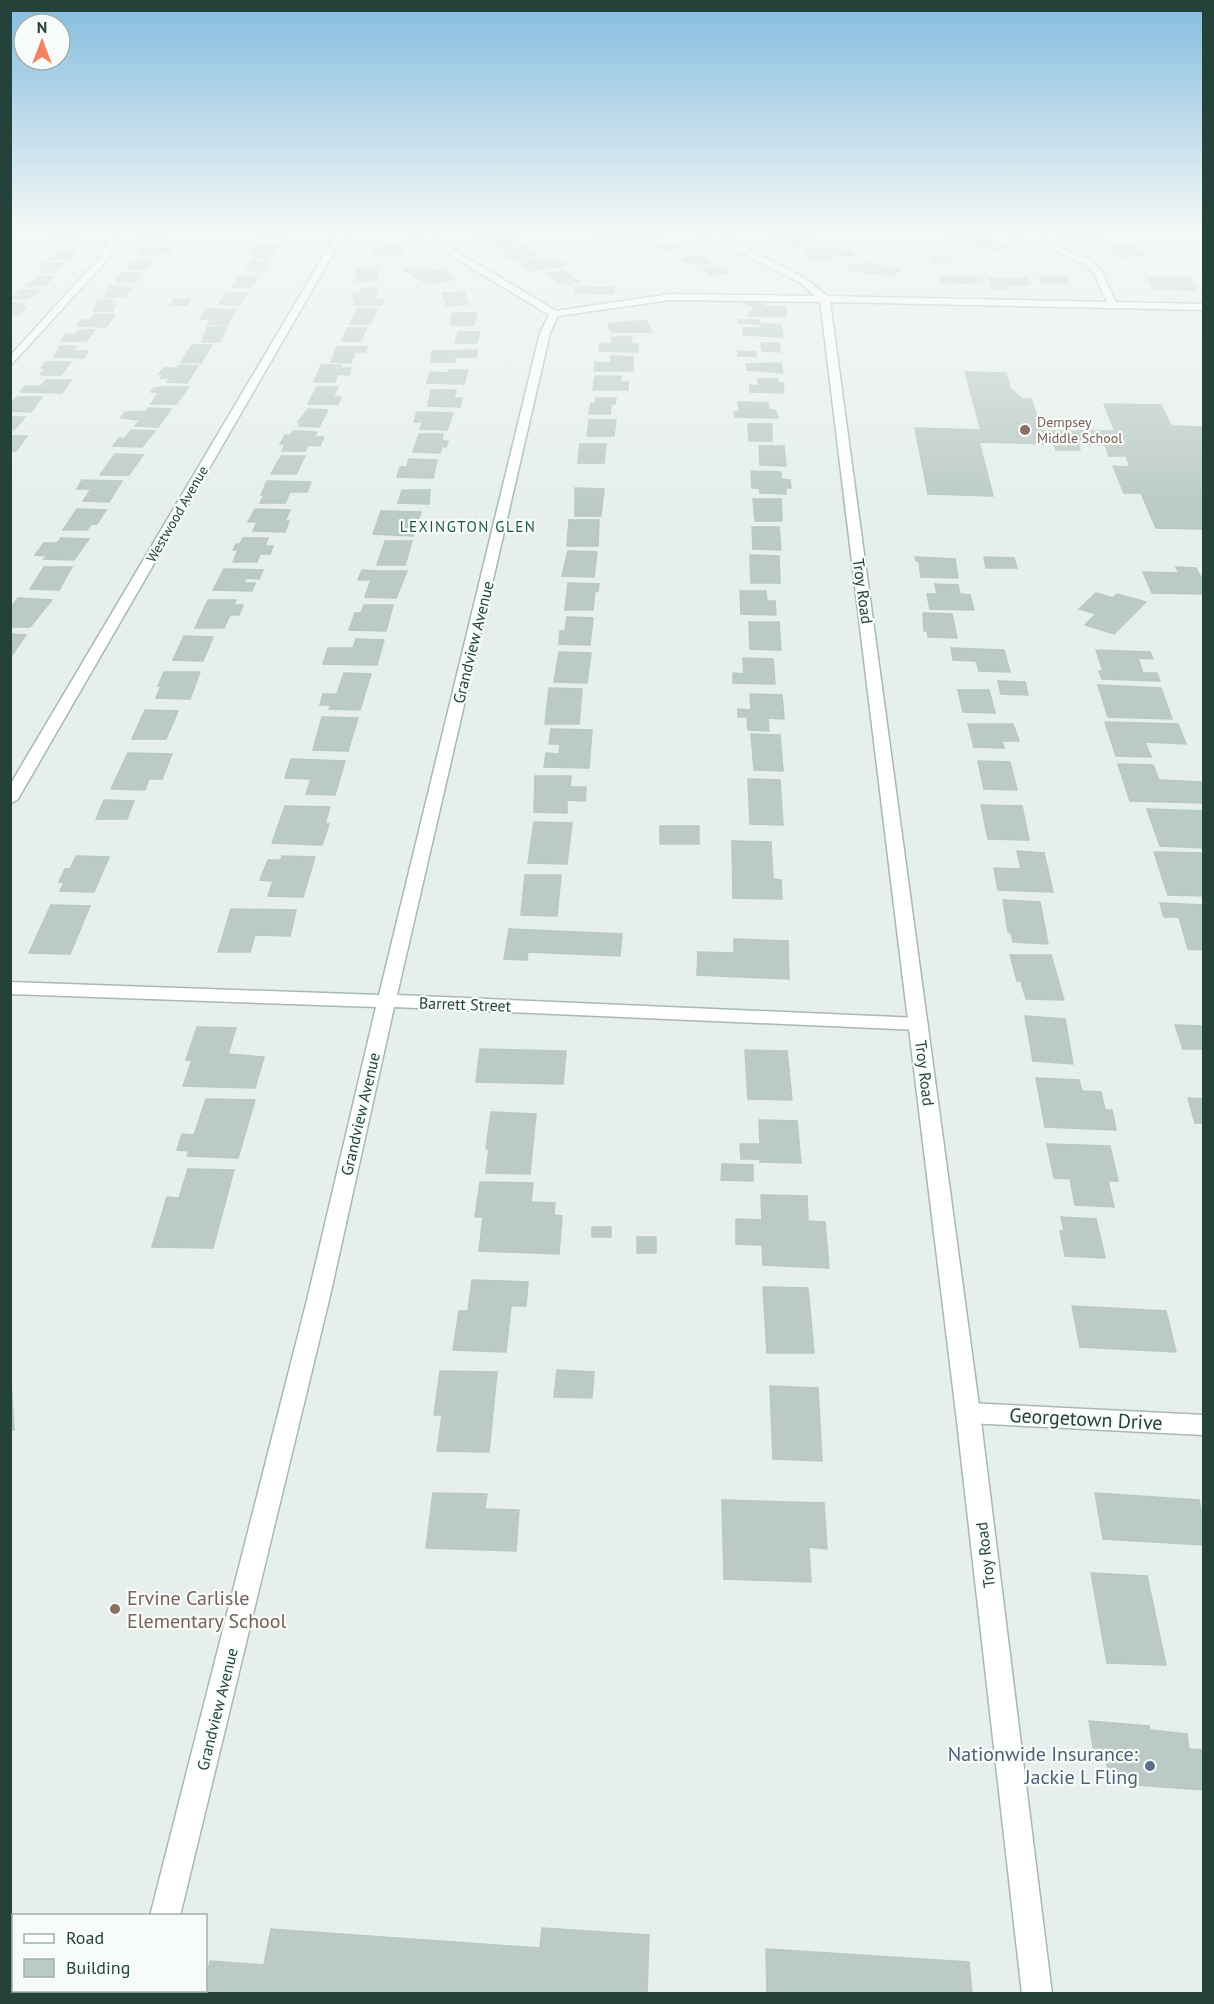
<svg xmlns="http://www.w3.org/2000/svg" width="1214" height="2004" font-family="'PT Sans',sans-serif">
<style>
.building{fill:#bbcac4;stroke:#b8c9c2;stroke-width:1.5}
.lines{fill:none;stroke-linecap:round;stroke-linejoin:round}
.minor-casing{stroke:#a8b8b2;stroke-width:3}
.tertiary-casing{stroke:#a8b8b2;stroke-width:3}
.minor{fill:#fff;fill-rule:evenodd}
.tertiary{fill:#fff;fill-rule:evenodd}
.rail{stroke:#5f7d75;stroke-width:2;stroke-dasharray:6 3;stroke-linecap:butt}
.education-dot{fill:#8d6e63;stroke:#f7fbf9;stroke-width:2}
.service-dot{fill:#5c6f8a;stroke:#f7fbf9;stroke-width:2}
.labels{text-anchor:middle;dominant-baseline:central;stroke-width:4.5;stroke-linejoin:round;paint-order:stroke}
.far-education-label{font-size:14px;fill:#785e54;stroke:#f7fbf9;text-anchor:start}
.far-street-label{font-size:14px;fill:#24423a;stroke:#f7fbf9}
.far-neighbourhood-label{font-size:15px;letter-spacing:1.5px;fill:#1f5548;stroke:#f7fbf9}
.street-label{font-size:16px;fill:#24423a;stroke:#f7fbf9}
.near-street-label{font-size:20px;fill:#24423a;stroke:#f7fbf9}
.near-education-label{font-size:20px;fill:#785e54;stroke:#f7fbf9;text-anchor:start}
.near-service-label{font-size:20px;fill:#4e5e75;stroke:#f7fbf9;text-anchor:end}
</style>
<rect width="100%" height="100%" fill="#e6efeb"/>
<g class="building">
<path d="M49 228H80L69 229 68 233 48 234Z"/>
<path d="M268 228H291L287 230 281 239H261Z"/>
<path d="M463 228H485L489 231 473 234Z"/>
<path d="M1050 228H1071L1078 231 1064 234Z"/>
<path d="M963 229 978 235 966 238 945 232Z"/>
<path d="M648 230 660 237 628 240 622 236 603 239 597 236 621 232 627 235Z"/>
<path d="M500 231 516 242 495 245 479 235Z"/>
<path d="M789 233 796 236 802 235 816 244 795 248 774 236Z"/>
<path d="M162 234V242L143 243V240L141 241V236Z"/>
<path d="M1085 234 1112 244 1098 247 1072 237Z"/>
<path d="M79 236 74 244 57 245 58 237Z"/>
<path d="M988 239 1010 248 997 251 989 247 982 248 969 243Z"/>
<path d="M672 242 682 248 665 251 657 245Z"/>
<path d="M518 243 538 254 511 259 503 255 515 253 506 252 497 247Z"/>
<path d="M253 245 278 246 270 258 252 257 256 250H250Z"/>
<path d="M1123 246 1134 247 1144 252 1139 253 1144 255 1123 258 1108 248Z"/>
<path d="M172 247 170 252H162L160 255 144 256 143 252H138L140 248Z"/>
<path d="M390 247H404L400 257 372 254 374 248Z"/>
<path d="M838 248 839 250H850L854 256H829L831 260H809L804 252H808L806 249Z"/>
<path d="M62 250H77L69 259H51Z"/>
<path d="M696 255 710 262 695 265 681 259Z"/>
<path d="M538 257 546 262 557 260 566 265 529 271 520 266 529 264 521 260Z"/>
<path d="M932 257H951L953 262H934Z"/>
<path d="M137 260H153L147 269H125Z"/>
<path d="M252 261H269L263 271H246Z"/>
<path d="M863 262 884 265 882 267 900 269 894 276 846 270 851 264 860 265Z"/>
<path d="M44 263H65L55 272H41L44 268H39Z"/>
<path d="M716 265 730 272 712 275 699 268Z"/>
<path d="M419 267 427 272 443 270 457 279 429 285 404 270Z"/>
<path d="M358 268H378L375 281H355Z"/>
<path d="M562 271 580 281 564 285 546 274Z"/>
<path d="M121 273H135L141 274 136 282H118L120 279H117Z"/>
<path d="M40 276H55L44 286H25Z"/>
<path d="M240 276 258 277 251 287H233Z"/>
<path d="M964 276 981 278 983 282 951 284V282H941L940 277Z"/>
<path d="M1039 276 1066 277 1070 284 1042 283Z"/>
<path d="M1190 277 1197 290 1153 289 1147 278Z"/>
<path d="M987 278H1028L1031 285H1015L1016 286H1006L1007 289H993Z"/>
<path d="M110 286H126L124 288H132L125 297H105L108 294H104Z"/>
<path d="M575 287 615 288 614 294 574 293Z"/>
<path d="M362 288H379L374 300H384L382 305H354L356 299H352L354 293H360Z"/>
<path d="M20 290H41L28 299H11Z"/>
<path d="M464 292 468 304 447 306 442 293Z"/>
<path d="M227 293H247L239 305 219 304Z"/>
<path d="M174 299H191L188 305H170Z"/>
<path d="M98 300H113L110 305H116L112 311H93Z"/>
<path d="M746 302H762L763 306 785 307 786 316H749V311H753V306H746Z"/>
<path d="M10 303H25L23 307H26L19 315H10Z"/>
<path d="M206 309 236 310 227 325 208 324 211 319H200Z"/>
<path d="M357 309H377L370 324H350Z"/>
<path d="M453 313H477L474 325H450Z"/>
<path d="M95 314 115 315 106 327 77 326 81 320H90Z"/>
<path d="M646 320 652 332H611L608 324Z"/>
<path d="M738 320H759V324L738 323Z"/>
<path d="M761 324H781L783 337 744 335 743 328H761Z"/>
<path d="M207 327H227L220 342H202Z"/>
<path d="M347 328H366L361 341H342Z"/>
<path d="M79 330H95L86 341H61L66 334H75Z"/>
<path d="M458 332H480L477 343H455Z"/>
<path d="M612 337H632L631 344H638V352L599 351 600 343 612 344Z"/>
<path d="M761 343H779L780 352 762 351Z"/>
<path d="M192 345H212L201 363 181 362Z"/>
<path d="M60 346H76L72 351H88L84 358 54 357Z"/>
<path d="M337 347H367L365 352H355L351 363 331 362Z"/>
<path d="M477 350V357H455V362H431L432 351Z"/>
<path d="M738 351 756 352V356H738Z"/>
<path d="M611 356 633 357V371H594L595 362 611 363Z"/>
<path d="M46 362H71L61 375H40L45 368H41Z"/>
<path d="M781 363 783 373 747 370 746 364Z"/>
<path d="M179 365 198 366 187 383 167 382 170 378H160L163 374H159L164 368H177Z"/>
<path d="M321 365H341L340 368H351L349 375 338 374 335 382H314Z"/>
<path d="M449 370H468L464 384 427 383 430 372 448 373Z"/>
<path d="M965 372 1006 373 1010 388 1022 399H1031L1042 431H1115L1104 404 1161 405 1171 426 1204 427V529L1156 528 1141 493H1124L1113 466 1130 467 1126 456H1109L1105 445 1078 444 1080 450H1056L1054 444 979 442 993 496 928 494 915 428 981 430Z"/>
<path d="M595 376H621V382H628V390H593Z"/>
<path d="M758 379H778V383H783L784 393 750 392V385L758 386Z"/>
<path d="M46 380H71L62 393 20 392 25 386H41Z"/>
<path d="M163 387H189L176 404H151L159 392H151L154 388Z"/>
<path d="M317 387H338L333 397H341L338 404H308Z"/>
<path d="M431 390H456L454 398H462L460 407 428 406Z"/>
<path d="M17 397H42L31 412 10 411 14 405 10 404Z"/>
<path d="M596 398H616L615 404H611L610 414H589L591 403 595 404Z"/>
<path d="M738 402 768 403 769 410H775L778 418 735 417 734 412H739Z"/>
<path d="M148 408 171 409 158 427 135 426 140 420 121 418 125 412 146 411Z"/>
<path d="M308 409 328 410 319 427 299 426 300 422H298Z"/>
<path d="M417 412 453 413 447 430 420 429 423 422H414Z"/>
<path d="M10 417H25L15 429H10Z"/>
<path d="M589 420H616L614 436H587Z"/>
<path d="M748 424H772V441H749Z"/>
<path d="M131 430 155 431 142 447 113 446 119 438 124 439Z"/>
<path d="M293 431 317 432 314 437H324L320 446 308 445 305 451H282L285 444H280L285 435H290Z"/>
<path d="M419 434H443L442 441H448L446 447 442 446 440 453 413 452Z"/>
<path d="M10 436H27L16 451H10Z"/>
<path d="M580 444H606L604 463H578Z"/>
<path d="M759 446H784L786 466 760 465Z"/>
<path d="M115 454 143 455 129 475H100Z"/>
<path d="M281 456H305L296 474H271Z"/>
<path d="M409 459 437 460 433 478 397 477 400 467H407Z"/>
<path d="M751 471 781 472V479L790 480 791 488H786V494L760 493 759 488H752Z"/>
<path d="M82 480 122 481 109 502 83 501 91 489H77Z"/>
<path d="M267 481 311 482 307 492H290L285 503H260L264 495H261Z"/>
<path d="M575 488 604 489 601 516H575Z"/>
<path d="M402 490H430L429 504 398 503Z"/>
<path d="M753 499H781L782 521H755Z"/>
<path d="M77 509 106 510 97 524H91L87 530H63Z"/>
<path d="M255 509 290 510 285 521H289L285 532 253 531 257 522H248Z"/>
<path d="M381 511 421 512 413 536 373 534Z"/>
<path d="M569 520H599L598 546H567Z"/>
<path d="M752 527H779L781 550 753 549Z"/>
<path d="M61 538 89 539 74 560 44 559 47 556 35 555 44 543H57Z"/>
<path d="M243 538H268L265 546H273L270 554H260L257 562H233L238 550H233L236 544H240Z"/>
<path d="M385 541H412L405 565H377Z"/>
<path d="M568 551 597 552 594 577 562 576Z"/>
<path d="M750 555 779 556 780 583H751Z"/>
<path d="M915 557 955 559 958 578 921 577 919 561H916Z"/>
<path d="M984 557 1014 558 1017 568H986Z"/>
<path d="M44 567H72L59 590 30 589Z"/>
<path d="M1176 567 1196 568 1204 583V594L1152 593 1143 572 1179 573Z"/>
<path d="M224 569 263 570 259 579 246 578 244 583H255L252 591 213 590Z"/>
<path d="M362 570 377 571H407L396 598 365 597 371 580H358Z"/>
<path d="M568 583 599 584 598 591H595L593 610H565Z"/>
<path d="M935 584 958 585 960 594 970 595 974 610 930 609 927 594H937Z"/>
<path d="M740 591H766L767 601H775L776 615 741 614Z"/>
<path d="M1096 593 1113 598 1117 594 1146 602 1114 634 1085 625 1096 614 1079 609Z"/>
<path d="M18 598 52 600 30 627H10V609Z"/>
<path d="M208 600H236L234 605H243L239 615H230L224 628H195Z"/>
<path d="M364 605H393L386 631 349 630 355 613H361Z"/>
<path d="M923 613 952 614 957 638 928 637 927 631H924Z"/>
<path d="M567 617 593 618 590 645 559 644 560 631H565Z"/>
<path d="M749 622H779L781 650 750 649Z"/>
<path d="M10 634 26 635 10 658Z"/>
<path d="M184 636 213 637 203 661 173 660Z"/>
<path d="M356 639 384 640 377 665 323 664 328 648H353Z"/>
<path d="M951 648 1004 650 1010 672 979 671 976 661 953 660Z"/>
<path d="M1096 650 1150 652 1153 659 1138 658 1143 673H1157L1160 681 1102 679 1099 671H1103Z"/>
<path d="M559 652 591 653 587 683 554 682Z"/>
<path d="M743 658 773 659 775 684 733 683V673L744 674Z"/>
<path d="M164 672H200L190 699 156 698 161 686H158Z"/>
<path d="M344 673 371 674 360 710 329 709 331 705H320L323 694H337Z"/>
<path d="M998 681 1025 682 1028 695 1001 694Z"/>
<path d="M1098 685 1161 688 1172 719 1108 717Z"/>
<path d="M549 688 582 689 579 724H545Z"/>
<path d="M958 690H989L995 713 963 712Z"/>
<path d="M750 694 782 695 784 719 768 718 769 731 748 730 747 717H738V709L751 710Z"/>
<path d="M145 710 178 711 166 739H132Z"/>
<path d="M322 717 358 718 348 751 313 750Z"/>
<path d="M1105 722 1178 724 1186 744 1145 742 1151 757 1116 756Z"/>
<path d="M968 724H1013L1019 741H1002L1004 748 974 747Z"/>
<path d="M551 729 592 730 589 768 544 767 546 753 559 754 560 744H549Z"/>
<path d="M751 734 780 735 783 771 754 770Z"/>
<path d="M128 753 172 754 162 779H149L145 790 111 789Z"/>
<path d="M291 759 345 761 335 795 306 794 311 779 285 778Z"/>
<path d="M978 761 1010 762 1017 790 984 789Z"/>
<path d="M1118 764 1153 765 1159 780 1201 782 1204 803 1130 801Z"/>
<path d="M535 776H571L570 787H586L585 801 567 800V813L534 812Z"/>
<path d="M748 779 780 780 783 825 750 824Z"/>
<path d="M104 800 134 801 127 819H96Z"/>
<path d="M981 805 1022 806 1029 840 988 839Z"/>
<path d="M285 806 330 807 325 824H329L322 845 272 843Z"/>
<path d="M1147 809 1204 811V848L1160 846Z"/>
<path d="M534 822 572 823 567 864 528 863Z"/>
<rect x="660" y="826" width="39" height="18"/>
<path d="M732 841 771 842 773 879 781 880 782 899 733 898Z"/>
<path d="M1017 851 1044 853 1053 892 998 890 994 868 1021 869Z"/>
<path d="M1154 852 1204 853V896L1168 895Z"/>
<path d="M76 856 109 857 94 892 60 891 64 882H59L65 869H70Z"/>
<path d="M282 856 315 857 303 897 268 896 273 881 260 880 268 860H281Z"/>
<path d="M525 875H561L557 916 521 915Z"/>
<path d="M1003 900 1040 902 1048 944 1013 942 1011 933 1008 932Z"/>
<path d="M1160 903 1204 905V950L1188 949 1179 917H1164Z"/>
<path d="M51 905 90 906 70 954 29 953Z"/>
<path d="M231 909 296 910 290 936 255 935 250 952H218Z"/>
<path d="M509 929 622 934 620 956 528 952 527 960 504 959Z"/>
<path d="M734 939 788 941 789 979 697 975 698 952 734 953Z"/>
<path d="M1010 955H1051L1064 1000 1026 999 1021 981H1017Z"/>
<path d="M1025 1016 1065 1019 1073 1064 1033 1061Z"/>
<path d="M1175 1025 1202 1026 1204 1049H1183Z"/>
<path d="M197 1027 236 1028 228 1054 264 1057 255 1088 183 1086 192 1060H186Z"/>
<path d="M480 1049 566 1051 563 1084 476 1082Z"/>
<path d="M745 1050 787 1051 792 1100 748 1099Z"/>
<path d="M1036 1078 1079 1080 1082 1091 1101 1092 1105 1110H1112L1116 1130 1045 1127Z"/>
<path d="M1188 1098 1204 1099V1123H1195Z"/>
<path d="M206 1099 255 1100 238 1158 187 1156 189 1151 177 1150 182 1134 194 1135Z"/>
<path d="M491 1112 536 1114 530 1174 486 1173 489 1149H486Z"/>
<path d="M759 1120 797 1121 801 1163 760 1162V1159H741L740 1144H760Z"/>
<path d="M1047 1144 1110 1146 1118 1181H1108L1114 1207 1075 1205 1070 1179 1054 1178Z"/>
<path d="M722 1164 753 1165V1181L721 1180Z"/>
<path d="M188 1169 234 1170 213 1248 152 1247 167 1197 179 1198Z"/>
<path d="M480 1182 533 1183 531 1202 555 1203 554 1215 562 1216 559 1254 479 1251 483 1217H475Z"/>
<path d="M761 1195 807 1196 808 1221 825 1222 829 1268 763 1265 762 1245 736 1244V1219L762 1220Z"/>
<path d="M1061 1217 1096 1219 1105 1258 1065 1256 1060 1231H1064Z"/>
<rect x="592" y="1227" width="19" height="10"/>
<rect x="637" y="1237" width="19" height="16"/>
<path d="M472 1280 528 1282 526 1306H511L506 1352 453 1350 459 1311H468Z"/>
<path d="M763 1287 808 1288 814 1353H767Z"/>
<path d="M1072 1306 1166 1311 1176 1352 1080 1347Z"/>
<path d="M10 1366 14 1430 10 1431Z"/>
<path d="M557 1370 594 1372 592 1398 554 1397Z"/>
<path d="M440 1371 497 1372 489 1452 437 1451 442 1415H434Z"/>
<path d="M770 1386 818 1388 822 1461 773 1459Z"/>
<path d="M433 1493 487 1494 485 1509 519 1510 516 1551 426 1548Z"/>
<path d="M1095 1493 1199 1500 1204 1521V1545L1103 1539Z"/>
<path d="M722 1500 824 1503 827 1549 809 1547 811 1582 724 1579Z"/>
<path d="M1091 1573 1147 1576 1166 1665 1107 1663Z"/>
<path d="M1089 1721 1149 1726 1150 1730 1187 1734 1189 1749 1204 1750V1790L1109 1783 1106 1753H1094Z"/>
<path d="M10 1923H14V1946L10 1957Z"/>
<path d="M542 1928 649 1935 647 1994H203L210 1961 264 1965 271 1929 540 1948Z"/>
<path d="M766 1949 969 1962 972 1994H767Z"/>
</g>
<g class="lines">
<defs>
<g id="minor">
<path d="M108 228H116L114 245 108 259 10 366V356L101 256 106 245Z"/>
<path d="M340 228H348L18 799 10 804V785Z"/>
<path d="M406 228H417L556 311 670 294 825 296 830 299 825 302 670 300 558 316 550 333 397 995 919 1018 925 1020 928 1024 925 1028 919 1030 394 1007 330 1296 180 1916H150L308 1296 376 1007 10 994V982L379 995 540 333 549 315Z"/>
<path d="M1002 228H1014L1091 260 1102 272 1117 305 1109 307 1094 273 1085 264Z"/>
<path d="M968 1403 1204 1415V1435L968 1423 960 1420 956 1413 960 1406Z"/>
<rect x="131" y="1990" width="30" height="4"/>
</g>
<path id="tertiary" d="M693 228H704L805 278 827 296 1204 304V310L830 302 980 1413 1052 1994H1022L956 1413 820 300 799 282Z"/>
</defs>
<use href="#minor" class="minor-casing"/>
<use href="#tertiary" class="tertiary-casing"/>
<use href="#minor" class="minor"/>
<use href="#tertiary" class="tertiary"/>
<path class="rail" d="M1194 228 1204 232"/>
</g>
<linearGradient id="sky" x2="0" y2="1"><stop stop-color="#84bce0"/><stop offset="0.45" stop-color="#f4f8f6"/><stop offset="1" stop-color="#f4f8f6" stop-opacity="0"/></linearGradient>
<rect width="1214" height="509" fill="url(#sky)"/>
<g class="education-dot">
<circle cx="1025" cy="430" r="6"/>
<circle cx="115" cy="1609" r="6"/>
</g>
<circle class="service-dot" cx="1150" cy="1766" r="6"/>
<g class="labels">
<g class="far-education-label">
<text x="1037" y="422">Dempsey<tspan x="1037" dy="16">Middle School</tspan></text>
</g>
<g class="far-street-label">
<text transform="translate(177 514) rotate(-60)">Westwood Avenue</text>
</g>
<g class="far-neighbourhood-label">
<text x="468" y="526">LEXINGTON GLEN</text>
</g>
<g class="street-label">
<text transform="translate(863 591) rotate(82)">Troy Road</text>
<text transform="translate(473 642) rotate(-76)">Grandview Avenue</text>
<text transform="translate(465 1004) rotate(2)">Barrett Street</text>
<text transform="translate(925 1073) rotate(83)">Troy Road</text>
<text transform="translate(360 1114) rotate(-77)">Grandview Avenue</text>
<text transform="translate(985 1555) rotate(-97)">Troy Road</text>
<text transform="translate(217 1709) rotate(-76)">Grandview Avenue</text>
</g>
<g class="near-street-label">
<text transform="translate(1086 1419) rotate(3)">Georgetown Drive</text>
</g>
<g class="near-education-label">
<text x="127" y="1598">Ervine Carlisle<tspan x="127" dy="23">Elementary School</tspan></text>
</g>
<g class="near-service-label">
<text x="1138" y="1754">Nationwide Insurance:<tspan x="1138" dy="23">Jackie L Fling</tspan></text>
</g>
</g>
<rect width="1214" height="2004" fill="none" stroke="#24423a" stroke-width="24"/>
<rect x="12" y="1914" width="195" height="78" fill="#f7fbf9" stroke="#a3b1ad" stroke-width="1.5"/>
<rect x="24" y="1934" width="30" height="9" fill="#ffffff" stroke="#a3b1ad" stroke-width="1.5"/>
<text x="66" y="1944" font-size="18" fill="#24423a">Road</text>
<rect x="24" y="1959" width="30" height="18" fill="#bbcac4" stroke="#a3b1ad" stroke-width="1.5"/>
<text x="66" y="1974" font-size="18" fill="#24423a">Building</text>
<g transform="translate(42 42)"><circle r="28" fill="#f7fbf9" stroke="#a3b1ad" stroke-width="1.5"/>
<path d="M0-4.5L10 22L0 15L-10 22Z" fill="#f4845f"/>
<text y="-9" font-size="16" font-weight="bold" text-anchor="middle" fill="#24423a">N</text>
</g>
</svg>
